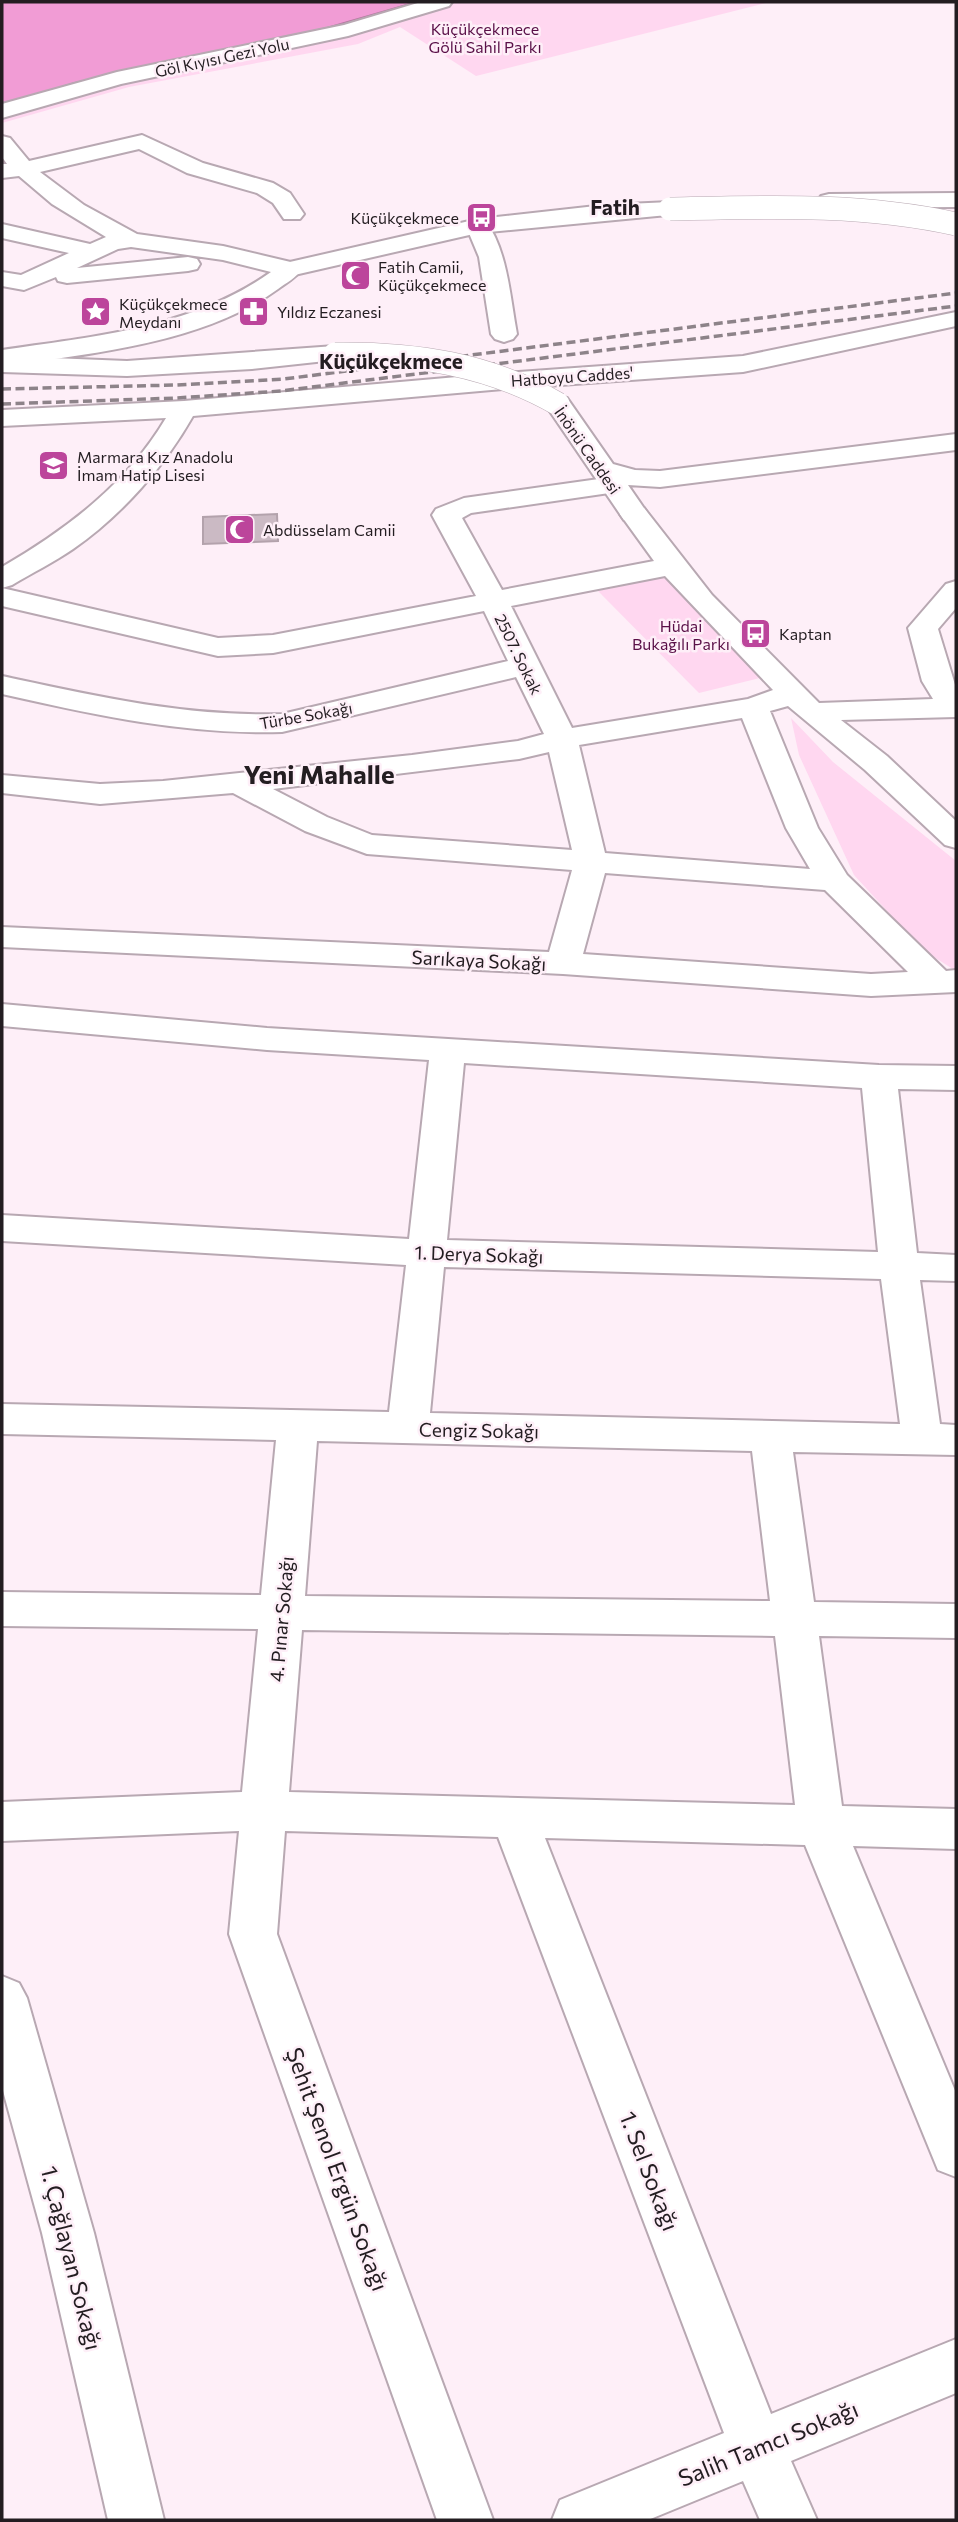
<svg xmlns="http://www.w3.org/2000/svg" width="958" height="2522" font-family="Commissioner,sans-serif">
<style>
.green{fill:#ffd7f0}
.water{fill:#f19cd5;stroke:#b3769f;stroke-width:2}
.building{fill:#cbbac4;stroke:#b3a2ac;stroke-width:2}
.lines{fill:none;stroke-linecap:round;stroke-linejoin:round}
.minor-casing{stroke:#b8a8b2;stroke-width:4}
.major-casing{stroke:#b8a8b2;stroke-width:4}
.minor{fill:#fff;fill-rule:evenodd}
.major{fill:#fff;fill-rule:evenodd}
.rail{stroke:#8d8389;stroke-width:3.5;stroke-dasharray:9 4.5;stroke-linecap:butt}
.major-bridge-casing{stroke:#b8a8b2;stroke-width:24;stroke-linecap:butt}
.major-bridge{stroke:#fff;stroke-width:23}
.labels{text-anchor:middle;dominant-baseline:central;stroke-width:5;stroke-linejoin:round;paint-order:stroke}
.far-park-label{font-size:16px;fill:#5a1048;stroke:#feeff8}
.far-street-label{font-size:16px;fill:#231d21;stroke:#feeff8}
.far-poi-label{font-size:16px;fill:#231d21;stroke:#feeff8;text-anchor:start}
.street-label{font-size:19px;fill:#231d21;stroke:#feeff8}
.far-district-label{font-size:21px;font-weight:bold;fill:#231d21;stroke:#feeff8}
.near-street-label{font-size:23px;fill:#231d21;stroke:#feeff8}
.district-label{font-size:26px;font-weight:bold;fill:#231d21;stroke:#feeff8}
</style>
<rect width="100%" height="100%" fill="#feeff8"/>
<g class="green">
<path d="M426 2H770L476 76 400 27 358 44 129 87 2 123V106L20 99 316 33Z"/>
<path d="M664 577 764 677 699 693 598 591Z"/>
<path d="M791 718 833 762 956 861V971L923 950 854 875 799 755Z"/>
</g>
<path class="water" d="M2 2H417L327 28 75 83 2 105Z"/>
<path class="building" d="M277 514 278 541 203 544V517Z"/>
<g class="lines">
<defs>
<g id="minor">
<path d="M421 2H452L449 6 348 36 121 84 2 118V104L117 72 344 25Z"/>
<path d="M142 135 203 163 273 183 290 193 304 214 300 219H284L273 203 257 193 187 173 139 149 40 172 84 205 137 234 223 246 299 264 302 269C296 278 286 283 278 289 204 343 90 354 2 366V350C95 336 192 328 271 272L223 260 131 247 118 249 77 268 188 257 197 259 200 264 197 269 188 271 67 283 58 281 56 277 24 290 2 286V272L21 275 69 253 2 238V224L90 244 106 237 52 204 19 176 2 178V164H7L2 157V136L10 138 29 161Z"/>
<path d="M956 193V207L829 208 821 206 817 201 821 196 829 194Z"/>
<path d="M478 219 486 221C508 253 510 297 517 334L513 339 504 342 495 339 491 334 479 257 466 226 470 221Z"/>
<path d="M956 312V326L743 372 503 389 193 416C164 467 122 515 73 549 54 562 32 573 12 585L2 588V567C67 529 127 484 166 418L2 426V410L184 401 503 373 743 356Z"/>
<path d="M613 477 623 479 627 485 623 491 471 513 462 518 502 590 654 561 620 514 624 508 634 506 644 508 712 595 819 703 933 699 922 681 908 628 946 584 956 581V608L938 629 956 688V717L841 720 887 756 956 821V848L945 845 865 770 788 706 770 711 818 828 847 875 946 971 956 970V992L871 996 563 974 2 947V927L549 952 572 870 367 854 305 831 233 793 100 804 2 793V775L100 784 163 781 412 755 518 741 544 734 516 677 282 732C186 735 95 715 2 694V676C95 696 186 717 282 714L508 661 484 611 273 653 218 656 2 606V588L218 638 273 635 476 596 432 515 436 509 464 498ZM665 576 773 690 748 699 572 728 511 606ZM742 718 786 828 810 869 605 853 579 745ZM549 752 572 850 372 835 327 817 273 789 519 759ZM605 873 825 890 908 972 871 974 583 954Z"/>
<path d="M2 1004 267 1028 879 1065 956 1066V1090L898 1089 917 1253 956 1255V1281L920 1280 940 1424 956 1425V1455L793 1452 814 1602 956 1604V1638L819 1636 842 1806 956 1809V1849L853 1846 956 2093V2177L938 2170 805 1845 545 1838 771 2414 956 2339V2393L791 2461 817 2520H760L743 2481 648 2520H552L560 2500 724 2433 498 1837 285 1831 277 1934 493 2520H437L229 1934 239 1831 2 1841V1802L242 1792 258 1629 2 1626V1592L261 1595 276 1440 2 1434V1404L389 1412 406 1265 2 1241V1215L409 1239 429 1060 267 1050 2 1026ZM464 1063 862 1088 878 1252 447 1240ZM444 1267 881 1279 900 1424 430 1413ZM317 1441 752 1451 770 1601 305 1596ZM302 1630 775 1636 795 1805 289 1792Z"/>
<path d="M2 1976 19 1983 27 1998 94 2233 164 2520H108L42 2233 2 2087Z"/>
</g>
<g id="major">
<path d="M670 202 678 204 682 209 678 214 478 233 290 276 281 274 278 269 281 264 478 219 605 205Z"/>
<path d="M335 346 344 349 348 354 344 359 252 369 127 376 2 372V356L127 361Z"/>
<path d="M558 396 567 398 613 464 635 470 660 471 956 434V450L660 487 628 485 648 514 644 520 634 522 624 520 545 404 549 398Z"/>
</g>
</defs>
<use href="#minor" class="minor-casing"/>
<use href="#major" class="major-casing"/>
<use href="#minor" class="minor"/>
<use href="#major" class="major"/>
<g class="rail">
<path d="M2 389 177 385 284 379 956 293"/>
<path d="M2 404 177 398 281 391 956 306"/>
</g>
<defs>
<g id="major-bridge">
<path d="M670 209C766 207 861 203 956 224"/>
<path d="M335 354C415 353 488 364 558 404"/>
</g>
</defs>
<use href="#major-bridge" class="major-bridge-casing"/>
<use href="#major-bridge" class="major-bridge"/>
</g>
<defs>
<symbol id="bus-square" viewBox="-11 -11 22 22"><rect x="-9" y="-9" width="18" height="18" rx="4" fill="#bc459b" stroke="#feeff8"/><path d="M-5-6H5V4H4V6H2V4H-2V6H-4V4H-5ZM-3.5-4V0h7V-4ZM-3.5 1.2v1.5H-2V1.2ZM2 1.2v1.5H3.5V1.2Z" fill="#fff"/></symbol>
<symbol id="mosque-square" viewBox="-11 -11 22 22"><rect x="-9" y="-9" width="18" height="18" rx="4" fill="#bc459b" stroke="#feeff8"/><path d="M3.5-4.9A6 6 0 1 0 3.5 4.9A5 5 0 1 1 3.5-4.9Z" fill="#fff"/></symbol>
<symbol id="pharmacy-square" viewBox="-11 -11 22 22"><rect x="-9" y="-9" width="18" height="18" rx="4" fill="#bc459b" stroke="#feeff8"/><path d="M-2-6h4v4h4v4h-4v4h-4v-4h-4v-4h4Z" fill="#fff"/></symbol>
<symbol id="sight-square" viewBox="-11 -11 22 22"><rect x="-9" y="-9" width="18" height="18" rx="4" fill="#bc459b" stroke="#feeff8"/><path d="M0-6L1.8-2.2L6-1.7L2.9 1.2L3.7 5.4L0 3.3L-3.7 5.4L-2.9 1.2L-6-1.7L-1.8-2.2Z" fill="#fff"/></symbol>
<symbol id="school-square" viewBox="-11 -11 22 22"><rect x="-9" y="-9" width="18" height="18" rx="4" fill="#bc459b" stroke="#feeff8"/><path d="M0-5L7-2L0 1L-7-2ZM-4 1L0 2.5L4 1V4Q0 6-4 4Z" fill="#fff"/></symbol>
</defs>
<g fill-rule="evenodd">
<use href="#bus-square" x="464" y="200" width="35" height="35"/>
<use href="#mosque-square" x="338" y="258" width="35" height="35"/>
<use href="#pharmacy-square" x="236" y="294" width="35" height="35"/>
<use href="#sight-square" x="78" y="294" width="35" height="35"/>
<use href="#school-square" x="36" y="448" width="35" height="35"/>
<use href="#mosque-square" x="222" y="512" width="35" height="35"/>
<use href="#bus-square" x="738" y="616" width="35" height="35"/>
</g>
<g class="labels">
<g class="far-park-label">
<text x="485" y="28">Küçükçekmece<tspan x="485" dy="18">Gölü Sahil Parkı</tspan></text>
<text x="681" y="625">Hüdai<tspan x="681" dy="18">Bukağılı Parkı</tspan></text>
</g>
<g class="far-street-label">
<text transform="translate(222 57) rotate(-12)">Göl Kıyısı Gezi Yolu</text>
<text transform="translate(572 376) rotate(-4)">Hatboyu Caddes'</text>
<text transform="translate(588 450) rotate(55)">İnönü Caddesi</text>
<text transform="translate(519 654) rotate(64)">2507. Sokak</text>
<text transform="translate(306 715) rotate(-10)">Türbe Sokağı</text>
</g>
<g class="far-poi-label">
<text x="459" y="217" text-anchor="end">Küçükçekmece</text>
<text x="378" y="266">Fatih Camii,<tspan x="378" dy="18">Küçükçekmece</tspan></text>
<text x="119" y="303">Küçükçekmece<tspan x="119" dy="18">Meydanı</tspan></text>
<text x="277" y="311">Yıldız Eczanesi</text>
<text x="77" y="456">Marmara Kız Anadolu<tspan x="77" dy="18">İmam Hatip Lisesi</tspan></text>
<text x="263" y="529">Abdüsselam Camii</text>
<text x="779" y="633">Kaptan</text>
</g>
<g class="street-label">
<text transform="translate(479 960) rotate(3)">Sarıkaya Sokağı</text>
<text transform="translate(479 1254) rotate(2)">1. Derya Sokağı</text>
<text transform="translate(479 1430) rotate(1)">Cengiz Sokağı</text>
<text transform="translate(281 1619) rotate(-85)">4. Pınar Sokağı</text>
</g>
<g class="far-district-label">
<text x="615" y="206">Fatih</text>
<text x="391" y="360">Küçükçekmece</text>
</g>
<g class="near-street-label">
<text transform="translate(338 2169) rotate(70)">Şehit Şenol Ergün Sokağı</text>
<text transform="translate(650 2171) rotate(69)">1. Sel Sokağı</text>
<text transform="translate(72 2258) rotate(76)">1. Çağlayan Sokağı</text>
<text transform="translate(768 2443) rotate(-22)">Salih Tamcı Sokağı</text>
</g>
<g class="district-label">
<text x="319" y="773">Yeni Mahalle</text>
</g>
</g>
<rect width="958" height="2522" fill="none" stroke="#231d21" stroke-width="7"/>
</svg>
